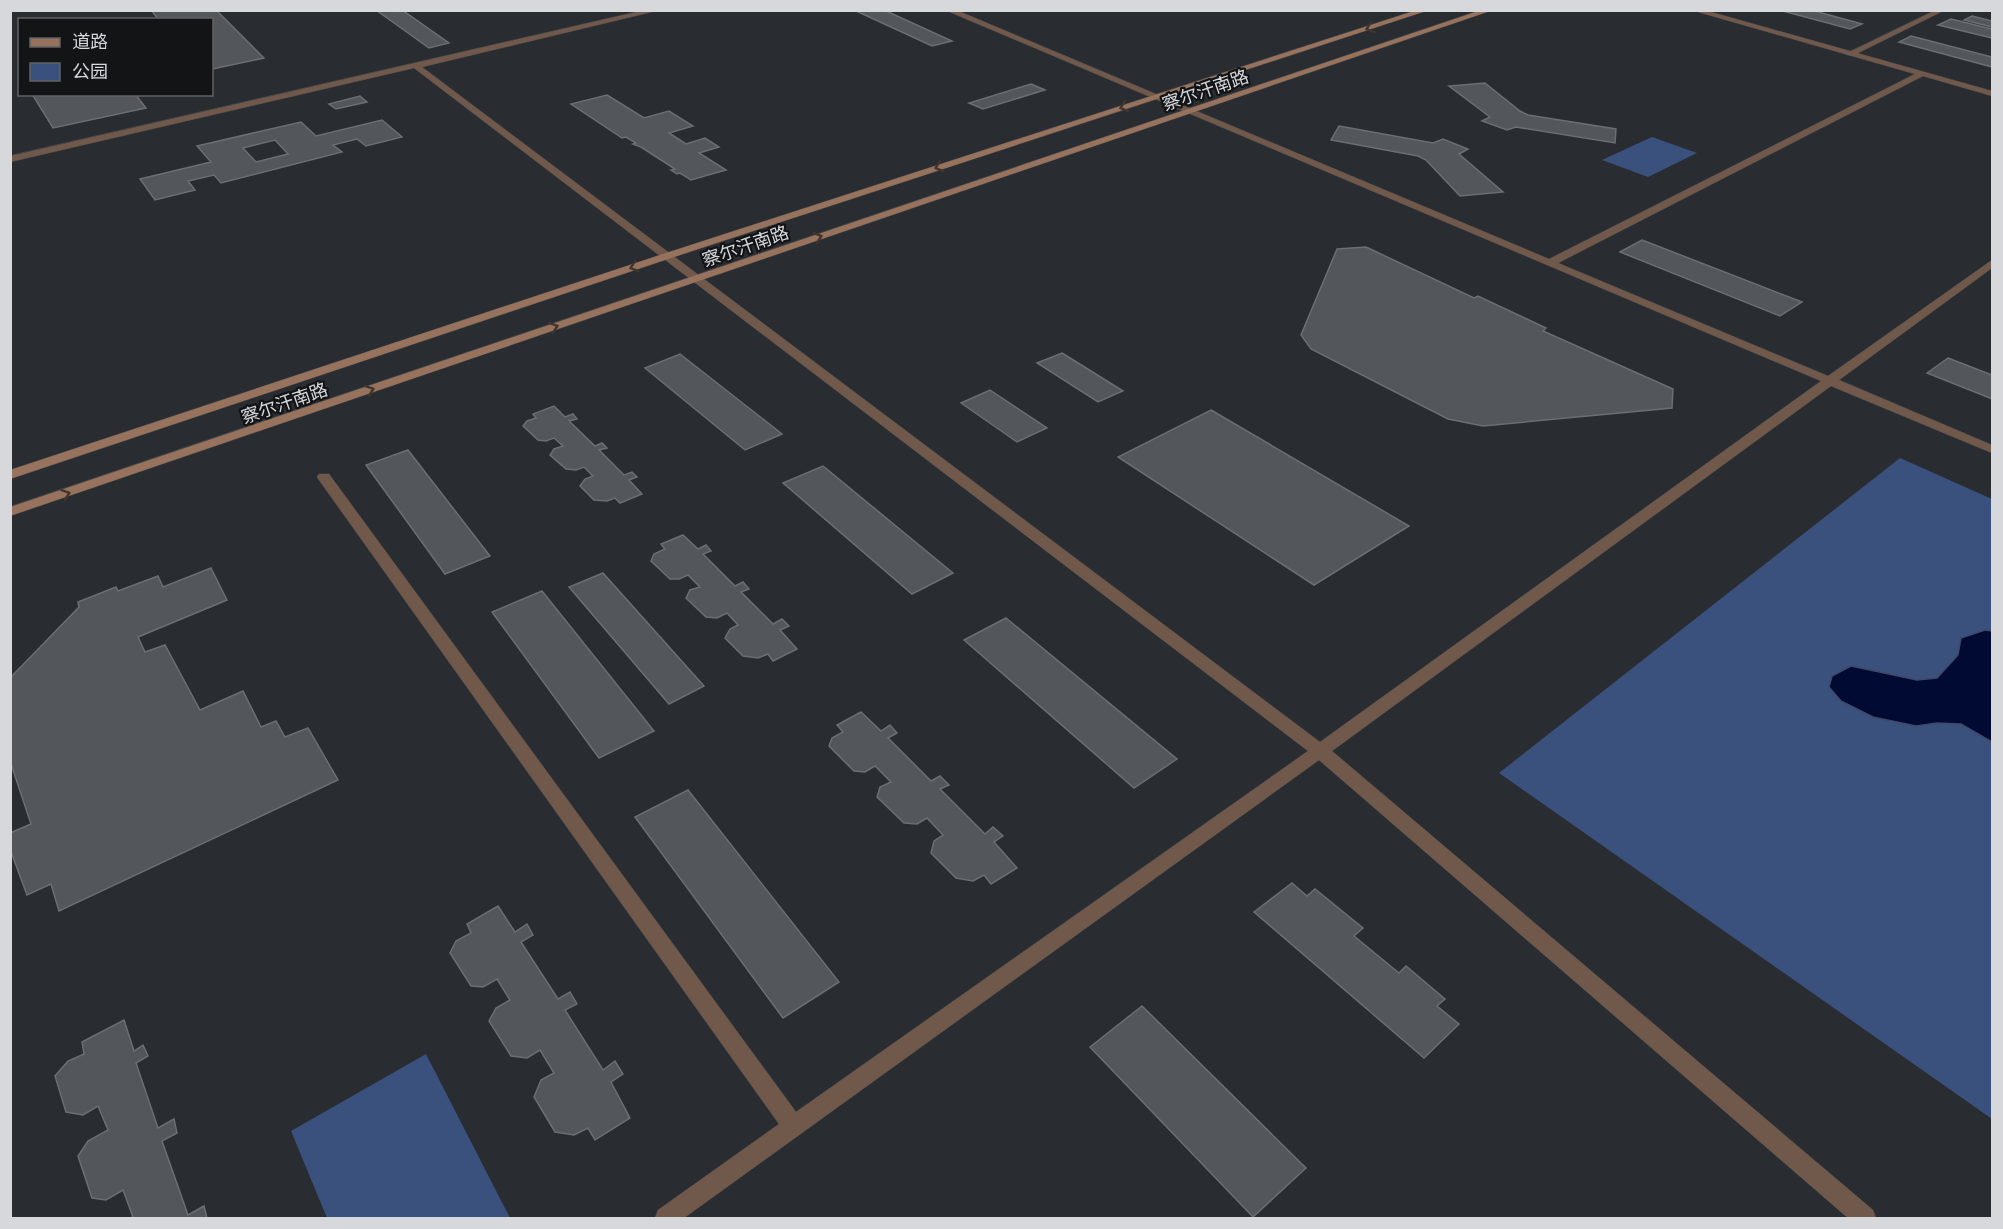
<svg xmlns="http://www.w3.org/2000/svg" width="2003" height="1229" font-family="Literata,'Noto Sans SC',serif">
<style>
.green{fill:#3a517d}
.water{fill:#000a33;stroke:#404865;stroke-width:1.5}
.building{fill:#53565b;stroke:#6b6e73;stroke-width:1.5;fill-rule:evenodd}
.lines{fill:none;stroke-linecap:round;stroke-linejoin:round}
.service-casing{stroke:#45484b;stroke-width:1}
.minor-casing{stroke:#45484b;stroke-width:1}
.secondary-casing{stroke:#45484b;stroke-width:1}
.service{fill:#70594b;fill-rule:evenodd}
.minor{fill:#70594b;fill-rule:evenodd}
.secondary{fill:#97725c;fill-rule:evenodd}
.oneway{stroke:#41352e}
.labels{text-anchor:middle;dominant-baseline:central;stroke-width:4.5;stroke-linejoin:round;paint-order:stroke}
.far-street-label{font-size:18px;fill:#d6d8db;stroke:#131416}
</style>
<rect width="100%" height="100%" fill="#292c30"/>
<g class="green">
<path d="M1652 137 1697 153 1648 177 1602 160Z"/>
<path d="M1900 458 1992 499V1119L1499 773Z"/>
<path d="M426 1054 510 1218H327L291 1131Z"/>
</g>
<path class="water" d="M1985 630 1992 631V742L1961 724 1937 723 1916 726 1873 717 1841 701 1829 687 1832 676 1851 666 1917 680 1937 678 1958 655 1961 638Z"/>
<g class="building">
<path d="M151 10H216L264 58 212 69V20H159Z"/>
<path d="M376 10H402L449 43 429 48Z"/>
<path d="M854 10H884L952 41 932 46Z"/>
<path d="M1779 10H1811L1862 24 1850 29Z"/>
<path d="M1972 16 1992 21V27L1964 20Z"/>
<path d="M1951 19 1992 29V38L1938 25Z"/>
<path d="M1911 36 1992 57V67L1899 42Z"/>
<path d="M1485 83 1520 111 1528 115 1616 129 1615 143 1516 127 1507 130 1482 121 1490 117 1449 86Z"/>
<path d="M1031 84 1045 90 983 109 969 103Z"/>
<path d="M32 94H135L146 108 53 128Z"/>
<path d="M607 95 644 118 669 111 693 126 669 133 686 144 705 138 719 147 699 153 726 170 691 180 680 173 677 174 671 170 675 169 641 147 633 144 636 143 626 137 622 138 571 104Z"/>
<path d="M360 96 367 102 336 109 329 104Z"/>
<path d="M382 120 402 137 366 146 357 139 333 145 342 152 221 183 214 175 188 181 195 190 155 200 140 179 211 162 197 146 301 122 316 136ZM275 140 288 154 256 162 243 148Z"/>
<path d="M1339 126 1433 143 1443 139 1468 149 1459 154 1503 192 1460 196 1426 160 1418 156 1331 140Z"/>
<path d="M1642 240 1802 302 1780 316 1620 252Z"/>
<path d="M1366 247 1474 298 1478 296 1546 328 1543 331 1673 389 1672 408 1483 426 1448 419 1311 349 1301 335 1337 249Z"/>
<path d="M1062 353 1123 391 1098 402 1037 363Z"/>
<path d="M680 354 782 434 745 450 645 368Z"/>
<path d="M1948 358 1992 375V399L1927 373Z"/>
<path d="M990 390 1047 428 1017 442 961 403Z"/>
<path d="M554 406 565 417 573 414 577 419 569 421 595 446 602 443 607 448 599 450 624 475 632 472 637 477 629 480 642 494 620 503 615 498 607 501 594 500 580 486 585 479 593 476 584 467 576 470 566 469 550 455 554 449 563 446 554 438 546 441 538 440 523 426 527 421 536 418 533 414Z"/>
<path d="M1211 410 1409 526 1314 585 1118 457Z"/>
<path d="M408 450 490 556 445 574 366 465Z"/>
<path d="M823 466 953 573 912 594 783 483Z"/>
<path d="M683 535 698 549 706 545 711 551 703 554 735 586 743 582 749 589 741 592 773 624 782 619 789 626 780 630 797 649 773 661 768 654 758 658 743 656 725 638 730 629 738 625 727 613 717 618 706 617 686 598 690 590 700 587 688 575 679 579H670L651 561 654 554 665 549 661 544Z"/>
<path d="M211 568 227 600 138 637 145 652 165 645 200 710 243 691 261 727 276 721 285 737 308 728 338 780 59 911 51 884 27 895 10 849V833L31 824 10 761V678L79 607 78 602 116 587 118 591 158 576 163 587Z"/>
<path d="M603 573 704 686 669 704 569 587Z"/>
<path d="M542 591 654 731 599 758 492 612Z"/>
<path d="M1006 618 1177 759 1134 788 964 640Z"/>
<path d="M861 712 881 731 890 725 897 733 888 738 931 781 940 776 949 785 940 789 985 834 993 827 1003 836 994 842 1017 868 991 884 984 875 973 881 956 878 931 853 934 841 943 835 927 818 917 824 904 823 877 797 880 787 891 782 875 766 865 772 854 771 829 746 832 738 843 732 837 725Z"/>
<path d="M688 790 839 982 783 1018 635 817Z"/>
<path d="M1292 883 1307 896 1315 889 1363 928 1354 936 1399 973 1406 966 1445 999 1437 1006 1459 1024 1424 1058 1254 912Z"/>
<path d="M498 906 515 932 527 924 533 935 521 942 558 999 570 992 577 1004 565 1010 603 1070 615 1061 623 1074 611 1082 630 1118 595 1140 588 1128 574 1135 555 1132 534 1097 541 1080 554 1073 540 1050 527 1058 511 1056 489 1021 496 1008 510 1000 497 979 483 987 471 986 450 953 456 941 471 933 467 924Z"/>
<path d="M1142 1006 1306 1168 1253 1217 1090 1047Z"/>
<path d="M124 1020 134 1051 143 1045 148 1056 136 1063 158 1128 174 1119 177 1133 162 1141 188 1215 204 1206 207 1218H130L133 1217 123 1190 106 1200 92 1198 78 1156 88 1141 108 1130 98 1106 83 1115 66 1112 55 1076 68 1061 84 1054 82 1042Z"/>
</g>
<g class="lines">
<defs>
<path id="service" d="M1936 10H1945L1852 56 1845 54Z"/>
<path id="minor" d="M645 10H660L422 67 1320 742 1821 381 945 10H956L1549 259 1915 74 1691 10H1704L1992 91V96L1923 76 1558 263 1828 376 1992 260V268L1839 380 1992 445V453L1831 386 1332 751 1873 1210 1876 1218H1848L1319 760 684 1218H655L658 1210 779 1124 319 480 317 477 319 474H329L796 1112 1308 751 414 68 10 162V156Z"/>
<g id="secondary">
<path d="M1417 10H1429L671 258 10 479V470L663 254Z"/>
<path d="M1481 10H1493L10 516V507Z"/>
</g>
</defs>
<use href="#service" class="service-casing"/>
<use href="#minor" class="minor-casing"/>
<use href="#secondary" class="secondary-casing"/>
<use href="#service" class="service"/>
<use href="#minor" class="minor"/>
<use href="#secondary" class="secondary"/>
</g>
<defs><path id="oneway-chevron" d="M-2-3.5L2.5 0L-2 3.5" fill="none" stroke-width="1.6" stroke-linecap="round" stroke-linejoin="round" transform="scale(1.5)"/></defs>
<g class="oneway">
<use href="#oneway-chevron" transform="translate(1370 28) rotate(162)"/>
<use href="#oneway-chevron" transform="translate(1124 107) rotate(162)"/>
<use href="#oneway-chevron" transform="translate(939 167) rotate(162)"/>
<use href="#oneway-chevron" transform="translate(818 237) rotate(-19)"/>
<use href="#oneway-chevron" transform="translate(634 267) rotate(162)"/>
<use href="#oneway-chevron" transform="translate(554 327) rotate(-19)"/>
<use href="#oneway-chevron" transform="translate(370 390) rotate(-19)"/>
<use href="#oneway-chevron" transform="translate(66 494) rotate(-19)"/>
</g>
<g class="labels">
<g class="far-street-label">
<text transform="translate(1205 89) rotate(-19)">察尔汗南路</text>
<text transform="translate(745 245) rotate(-19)">察尔汗南路</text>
<text transform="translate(284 402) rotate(-19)">察尔汗南路</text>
</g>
</g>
<rect width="2003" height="1229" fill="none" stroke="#d6d8db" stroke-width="24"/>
<rect x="18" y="18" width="195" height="78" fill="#131416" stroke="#616265" stroke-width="1.5"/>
<rect x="30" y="38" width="30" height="9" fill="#97725c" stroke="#616265" stroke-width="1.5"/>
<text x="72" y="48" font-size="18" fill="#d6d8db">道路</text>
<rect x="30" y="63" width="30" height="18" fill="#3a517d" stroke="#616265" stroke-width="1.5"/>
<text x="72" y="78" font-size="18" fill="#d6d8db">公园</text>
</svg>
